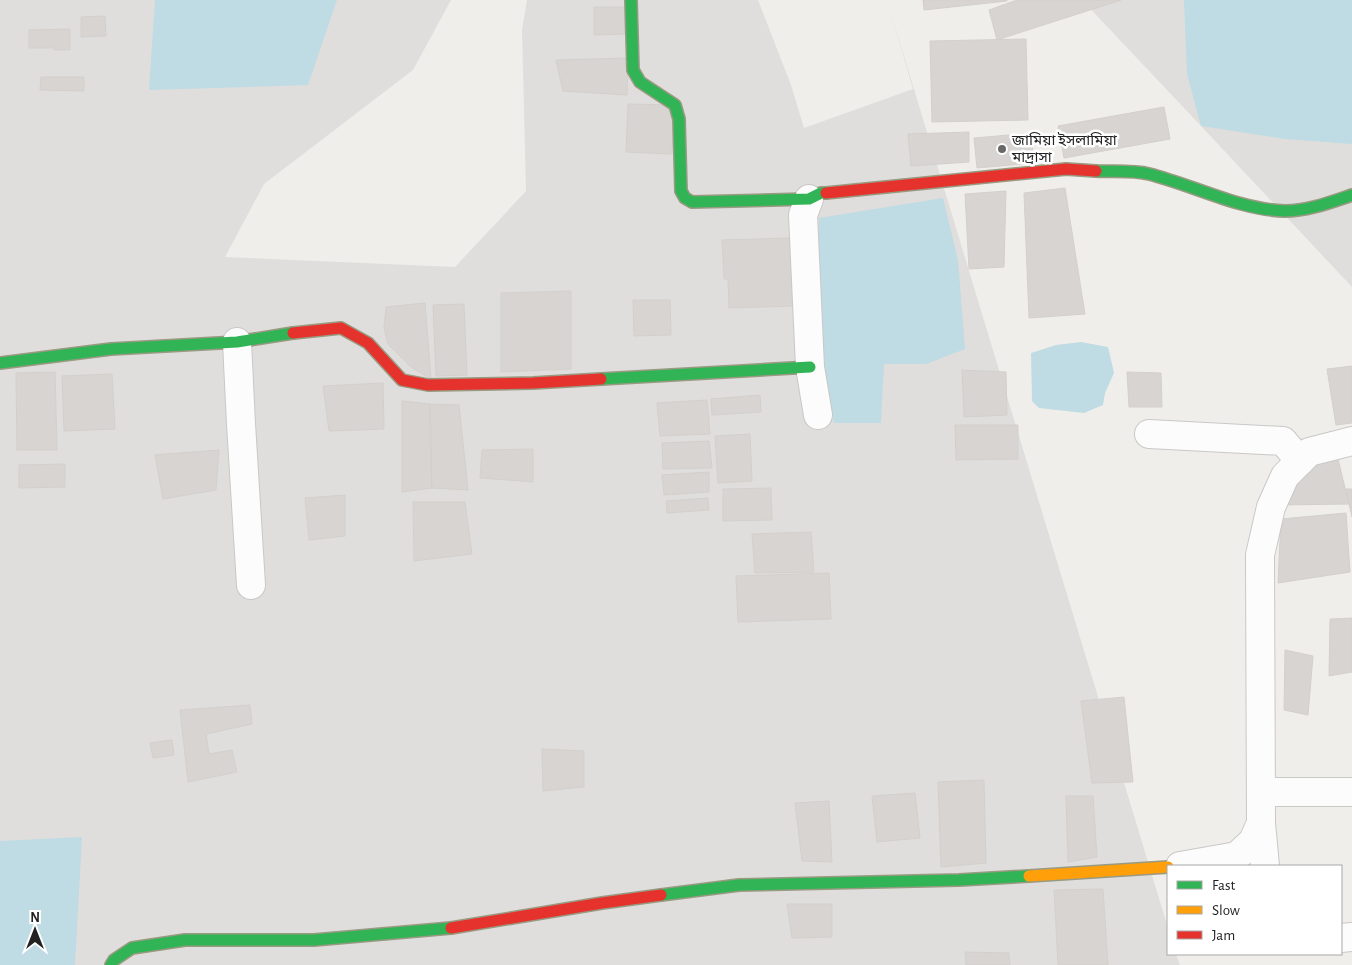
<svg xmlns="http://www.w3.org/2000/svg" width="1352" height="965" font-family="'Alegreya Sans','Noto Sans Bengali',sans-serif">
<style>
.residential{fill:#dfdedc}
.water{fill:#bfdbe3}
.building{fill:#d7d4d2;stroke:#d3d0cc}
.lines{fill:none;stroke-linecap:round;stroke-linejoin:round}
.street-casing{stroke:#c9c8c7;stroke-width:30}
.fast-casing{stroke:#999a82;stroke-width:14}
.slow-casing{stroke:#999a82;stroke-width:14}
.jam-casing{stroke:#999a82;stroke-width:14}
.street{stroke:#fdfcfc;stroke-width:28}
.fast{stroke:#30b455;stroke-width:11}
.slow{stroke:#ff9f0a;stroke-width:11}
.jam{stroke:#e5322d;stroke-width:11}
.poi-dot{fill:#6a6968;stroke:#fff;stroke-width:2}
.labels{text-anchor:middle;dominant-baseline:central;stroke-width:5;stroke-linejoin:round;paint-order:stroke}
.poi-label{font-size:15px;fill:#222;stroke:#fff;text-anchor:start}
</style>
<rect width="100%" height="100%" fill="#f0eeeb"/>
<g class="residential">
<path d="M0 0H451L413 70 264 184 225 257 455 267 526 191 522 30 527 0H758L791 85 804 128 913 89 887 0 1168 928V954H1176L1180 965H0Z"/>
<path d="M1082 0H1352V287L1201 126Z"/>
</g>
<g class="water">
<path d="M155 0H337L308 85 149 90Z"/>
<path d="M1184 0H1352V144L1285 139 1201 126 1187 74Z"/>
<path d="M943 198 958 260 965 349 926 364H884L881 423H834L819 337V218Z"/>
<path d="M1081 342 1108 347 1114 373 1105 393 1103 405 1084 413 1039 408 1032 401 1031 353 1056 345Z"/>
<path d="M82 837 75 965H0V841Z"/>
</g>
<g class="building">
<path d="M923 0H1007V1L924 10Z"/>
<path d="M1017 0H1121L997 40 989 10Z"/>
<path d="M594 7H625V34L594 35Z"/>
<path d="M105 16 106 36 81 37V17Z"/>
<path d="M70 29V50H54V48H29V30Z"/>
<path d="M1026 39 1028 120 932 122 930 41Z"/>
<path d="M628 58 627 95 563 91 556 60Z"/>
<path d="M41 77H84V91L40 90Z"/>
<path d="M628 104 674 105 672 154 626 152Z"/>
<path d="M1164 107 1170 139 1064 158 1058 126Z"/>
<path d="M969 132V162L911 166 908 134Z"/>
<path d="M1031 133 1034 163 977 168 974 138Z"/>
<path d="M1065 188 1085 314 1029 318 1024 193Z"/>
<path d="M1006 191 1004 267 969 269 965 194Z"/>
<path d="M791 238 793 306 729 308 728 279H724L722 240Z"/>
<path d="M571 291V369L501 372V293Z"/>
<path d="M633 300H670L671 335 634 336Z"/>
<path d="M425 303 431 379 411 367 388 344 384 328 386 307Z"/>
<path d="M464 304 467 375 436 376 433 305Z"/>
<path d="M1352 366V423L1336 425 1327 369Z"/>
<path d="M962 370 1006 372 1007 415 964 417Z"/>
<path d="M55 372 57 450H17L16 373Z"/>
<path d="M1127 372 1161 373 1162 407H1129Z"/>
<path d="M112 374 115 429 64 431 62 376Z"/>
<path d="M383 383 384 429 329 431 323 386Z"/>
<path d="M760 395 761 412 712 415 711 399Z"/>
<path d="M707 400 710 434 660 436 657 403Z"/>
<path d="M402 401 430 404 432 488 402 492Z"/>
<path d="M430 404 459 405 468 490 432 488Z"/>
<path d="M955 425H1018V459L956 460Z"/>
<path d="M750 434 752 481 718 483 715 436Z"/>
<path d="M709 441 712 468 663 469 662 443Z"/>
<path d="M533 449V482L480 478 482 450Z"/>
<path d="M219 450 216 490 163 499 155 455Z"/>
<path d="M1337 455 1349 504 1280 505 1298 479 1314 465Z"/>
<path d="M65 464V487L19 488V465Z"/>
<path d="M709 472V492L664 495 662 475Z"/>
<path d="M771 488 772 520 723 521V489Z"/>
<path d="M1346 489H1352V517L1349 504Z"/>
<path d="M345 495V536L309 540 305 498Z"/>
<path d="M708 498 709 510 667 513 666 501Z"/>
<path d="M413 502H465L472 554 414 561Z"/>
<path d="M1346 513 1350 572 1278 583 1281 519Z"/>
<path d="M811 532 814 572 755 573 752 534Z"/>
<path d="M829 573 831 619 738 622 736 576Z"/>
<path d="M1352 618V672L1329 676 1330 619Z"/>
<path d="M1285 650 1313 656 1308 715 1284 710Z"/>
<path d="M1124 697 1133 782 1092 783 1081 701Z"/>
<path d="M250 705 252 724 206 734 209 754 232 750 237 772 188 782 180 710Z"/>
<path d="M172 740 174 755 153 758 150 743Z"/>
<path d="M542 749 584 751V787L543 791Z"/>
<path d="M984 780 986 863 941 867 938 782Z"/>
<path d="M915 793 920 838 877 842 872 796Z"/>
<path d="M1066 796H1093L1097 857 1068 862Z"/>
<path d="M829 801 832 862 802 861 795 803Z"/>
<path d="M1103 889 1108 965H1058L1054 890Z"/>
<path d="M787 904H832V937L792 938Z"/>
<path d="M965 952 1009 953 1010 965H966Z"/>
</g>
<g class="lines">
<defs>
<g id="street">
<path d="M809 199 803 215 810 367 818 415"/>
<path d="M237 342 241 424 251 585"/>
<path d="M1149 434 1283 441 1300 461"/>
<path d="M1261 792H1352"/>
<path d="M1261 823 1265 866"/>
<path d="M1180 866 1237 856 1253 841 1261 823 1260 555 1271 507 1285 476 1309 452 1352 441"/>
<path d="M1341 938 1352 937"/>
</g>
<g id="fast">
<path d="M631 0 633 70 640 82 675 105 679 119 681 191 685 198 692 202 809 199 821 193H826"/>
<path d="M1096 171C1113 172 1133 170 1149 174 1193 185 1240 210 1285 211 1308 211 1331 202 1352 195"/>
<path d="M0 363 111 349 237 342 293 333"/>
<path d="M601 379 810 367"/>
<path d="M661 895 739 885 959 880 1029 876"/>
<path d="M111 965 114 960 132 948 185 940H314L451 928"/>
</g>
<path id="slow" d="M1029 876 1168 867"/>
<g id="jam">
<path d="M826 193 1066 169 1096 171"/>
<path d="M293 333 341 328 368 343 402 380 428 385 533 383 601 379"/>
<path d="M451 928 602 903 661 895"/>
</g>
</defs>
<use href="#street" class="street-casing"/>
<use href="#fast" class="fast-casing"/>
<use href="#slow" class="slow-casing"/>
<use href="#jam" class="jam-casing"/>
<use href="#street" class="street"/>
<use href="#fast" class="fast"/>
<use href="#slow" class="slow"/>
<use href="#jam" class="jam"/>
</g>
<circle class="poi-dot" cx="1002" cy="149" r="5"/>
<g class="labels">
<g class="poi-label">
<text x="1012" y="140">জামিয়া ইসলামিয়া<tspan x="1012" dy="17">মাদ্রাসা</tspan></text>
</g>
</g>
<rect x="1167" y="865" width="175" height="90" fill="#ffffff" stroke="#a7a7a7"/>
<rect x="1177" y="881" width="25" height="8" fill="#30b455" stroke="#a7a7a7"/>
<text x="1212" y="890" font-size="15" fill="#222222">Fast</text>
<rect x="1177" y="906" width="25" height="8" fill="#ff9f0a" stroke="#a7a7a7"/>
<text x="1212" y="915" font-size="15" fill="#222222">Slow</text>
<rect x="1177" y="931" width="25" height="8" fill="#e5322d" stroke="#a7a7a7"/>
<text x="1212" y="940" font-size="15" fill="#222222">Jam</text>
<g transform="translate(35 930)" stroke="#ffffff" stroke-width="4" paint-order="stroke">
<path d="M0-4L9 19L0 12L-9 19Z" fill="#222222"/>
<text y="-8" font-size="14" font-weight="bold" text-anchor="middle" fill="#222222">N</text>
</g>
</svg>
